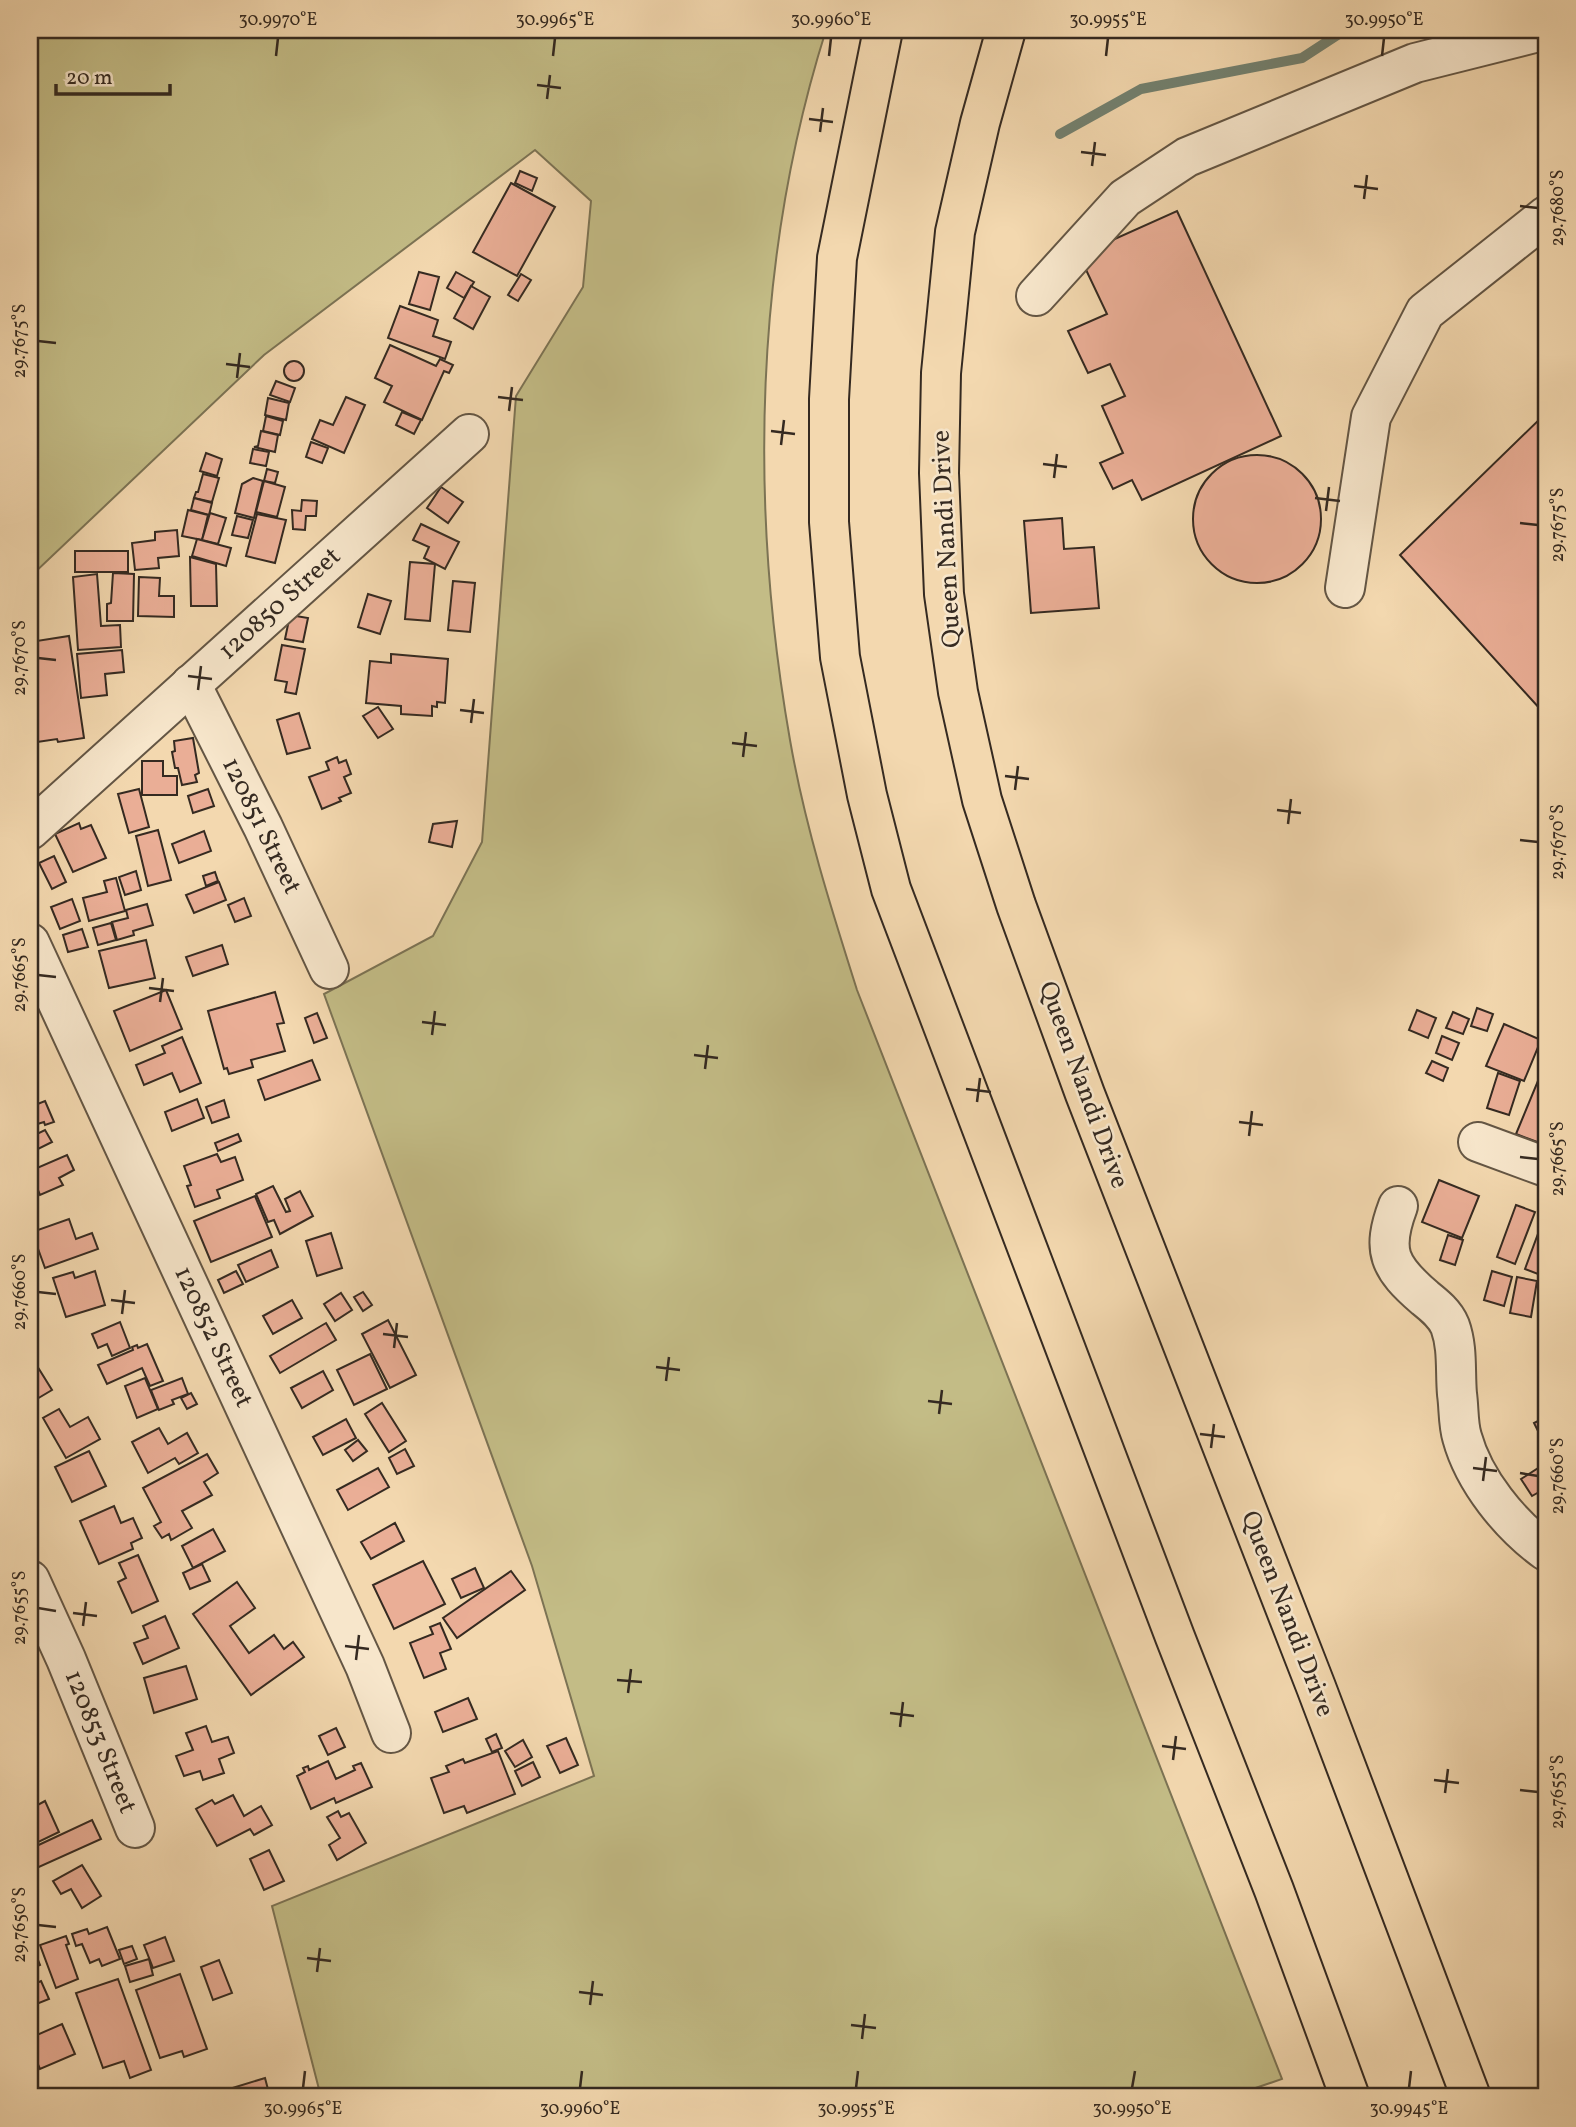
<svg xmlns="http://www.w3.org/2000/svg" width="1576" height="2127" font-family="Vollkorn,serif">
<style>
.green{fill:#c3bc86;stroke:#7c7354;stroke-width:2}
.lines{fill:none;stroke-linecap:round;stroke-linejoin:round}
.stream{stroke:#738170;stroke-width:10}
.building{fill:#eaae96;stroke:#352a21;stroke-width:2}
.minor-casing{stroke:#645644;stroke-width:42}
.major-casing{stroke:#352a21;stroke-width:42}
.minor{stroke:#f7e6cb;stroke-width:38}
.major{stroke:#f3d8af;stroke-width:38}
.ticks{fill:none;stroke:#352a21;stroke-width:2.5}
.labels{text-anchor:middle;dominant-baseline:central;stroke-width:5;stroke-linejoin:round;paint-order:stroke}
.street-label{font-size:26px;fill:#352a21;stroke:#f7e6cb}
.neatline{fill:none;stroke:#352a21;stroke-width:2.5}
.ticks-label{font-size:18px;text-anchor:middle;fill:#352a21}
</style>
<rect width="100%" height="100%" fill="#f3d8af"/>
<filter id="stains"><feTurbulence type="fractalNoise" baseFrequency=".00286" numOctaves="4"/><feColorMatrix values="0 0 0 0 .2 0 0 0 0 .09 0 0 0 0 .02 0 0 0 .5 -.17"/></filter>
<radialGradient id="worn" r=".72"><stop offset=".6" stop-color="#630" stop-opacity="0"/><stop offset="1" stop-color="#630" stop-opacity=".3"/></radialGradient>
<path class="green" d="M30 30H826C754 258 749 506 790 740 805 826 831 908 857 990L1282 2079 1229 2097H321L272 1906 594 1776 532 1566 324 994 433 936 482 842 516 396 583 287 591 201 535 150 264 355 30 577Z"/>
<g class="lines">
<path class="stream" d="M1060 134 1141 89 1302 58 1345 30"/>
</g>
<g class="building">
<path d="M520 171 537 178 532 191 515 183Z"/>
<path d="M511 183 555 207 517 276 473 252Z"/>
<path d="M1177 211 1281 436 1142 500 1132 480 1113 489 1100 463 1123 453 1102 406 1125 396 1110 364 1088 373 1068 331 1107 314 1079 255Z"/>
<path d="M419 272 439 277 430 310 409 304Z"/>
<path d="M456 272 474 282 464 298 447 288Z"/>
<path d="M521 274 531 280 518 301 508 295Z"/>
<path d="M471 286 490 297 473 329 454 318Z"/>
<path d="M400 306 438 320 433 336 451 342 445 359 388 338Z"/>
<path d="M390 345 436 366 440 359 453 365 449 373 444 371 422 420 384 402 392 386 375 378Z"/>
<circle cx="294" cy="371" r="10"/>
<path d="M276 381 295 388 290 402 270 395Z"/>
<path d="M346 397 365 405 344 453 312 439 320 420 333 425Z"/>
<path d="M268 398 289 403 286 420 265 415Z"/>
<path d="M402 412 421 420 414 434 396 425Z"/>
<path d="M1546 413V705L1541 710 1400 555Z"/>
<path d="M266 416 283 421 280 435 263 431Z"/>
<path d="M261 431 278 435 275 452 254 447 258 446Z"/>
<path d="M311 442 328 448 322 463 306 457Z"/>
<path d="M253 449 269 452 266 466 250 463Z"/>
<path d="M206 453 222 459 217 476 200 471Z"/>
<circle cx="1257" cy="519" r="64"/>
<path d="M267 469 278 472 275 483 264 481Z"/>
<path d="M203 474 219 478 212 502 194 498 196 492H198Z"/>
<path d="M253 478 263 481 254 518 235 513 242 484Z"/>
<path d="M264 481 285 487 277 517 256 512Z"/>
<path d="M441 487 463 502 448 523 427 508Z"/>
<path d="M194 498 212 503 209 515 191 510Z"/>
<path d="M302 500 317 501 316 516H306L305 530 293 529 292 510 301 511Z"/>
<path d="M188 510 208 515 202 540 182 536Z"/>
<path d="M210 513 226 518 218 544 202 540Z"/>
<path d="M257 514 286 520 275 563 246 556Z"/>
<path d="M237 516 253 520 248 538 232 535Z"/>
<path d="M1062 518 1064 549 1094 547 1099 608 1031 613 1024 521Z"/>
<path d="M421 524 459 542 445 569 424 558 429 547 413 540Z"/>
<path d="M177 530 179 556 158 558 159 568 135 570 132 543 155 540V532Z"/>
<path d="M197 539 231 548 226 566 192 556Z"/>
<rect x="75" y="551" width="53" height="21"/>
<path d="M190 557 216 564 217 606H191Z"/>
<path d="M410 562 435 564 430 621 405 619Z"/>
<path d="M113 573 134 574 133 621H107V604L111 603Z"/>
<path d="M97 574 101 626 120 625 121 647 78 650 73 577Z"/>
<path d="M139 577 160 578 159 596H174V617L138 616Z"/>
<path d="M453 581 475 583 470 632 448 630Z"/>
<path d="M368 594 391 601 380 634 358 627Z"/>
<path d="M290 615 308 618 303 642 285 639Z"/>
<path d="M69 636 84 738 58 742 57 739 30 743V642Z"/>
<path d="M282 645 305 649 296 694 285 692 287 682 275 680Z"/>
<path d="M122 650 124 672 105 674 107 695 81 698 77 654Z"/>
<path d="M391 654 448 659 445 703 437 702V707L432 706V716L401 714V706L366 703 370 661 391 663Z"/>
<path d="M378 707 393 729 378 738 363 716Z"/>
<path d="M299 713 310 748 287 754 277 720Z"/>
<path d="M193 738 199 773 195 775 197 782 182 785 178 768H175L172 752 175 751 174 741Z"/>
<path d="M337 757 339 763 346 760 351 774 344 777 351 793 339 798 341 801 322 809 309 777 329 770 326 762Z"/>
<path d="M142 761H163V776H177V795H142Z"/>
<path d="M139 789 149 827 129 833 118 794Z"/>
<path d="M208 789 214 806 193 813 188 796Z"/>
<path d="M457 821 452 847 429 842 433 824Z"/>
<path d="M79 823 81 829 91 825 106 858 73 872 55 834Z"/>
<path d="M158 830 171 880 148 886 136 836Z"/>
<path d="M204 831 211 851 179 863 172 844Z"/>
<path d="M54 856 66 882 52 889 39 863Z"/>
<path d="M136 871 141 890 125 895 119 877Z"/>
<path d="M215 872 218 881 206 886 203 876Z"/>
<path d="M116 878 125 911 89 921 83 898 107 892 104 881Z"/>
<path d="M219 882 226 900 194 913 186 895Z"/>
<path d="M244 898 251 916 235 922 228 905Z"/>
<path d="M72 899 80 921 60 929 51 907Z"/>
<path d="M147 904 153 925 133 931 134 935 117 940 112 922 128 918 126 910Z"/>
<path d="M111 923 116 940 98 945 93 928Z"/>
<path d="M82 929 88 947 68 952 63 935Z"/>
<path d="M146 940 155 978 109 988 99 951Z"/>
<path d="M222 945 228 964 193 976 186 957Z"/>
<path d="M166 990 182 1029 130 1051 114 1011Z"/>
<path d="M275 992 284 1023 277 1024 285 1051 251 1060 253 1067 229 1074 227 1068 224 1069 208 1011Z"/>
<path d="M1477 1008 1493 1014 1487 1031 1471 1026Z"/>
<path d="M1417 1010 1436 1018 1428 1038 1409 1030Z"/>
<path d="M1453 1012 1469 1019 1463 1034 1446 1028Z"/>
<path d="M317 1013 327 1038 314 1043 305 1018Z"/>
<path d="M1504 1024 1541 1040 1524 1081 1486 1066Z"/>
<path d="M1442 1036 1459 1043 1452 1060 1436 1053Z"/>
<path d="M182 1037 201 1083 180 1092 172 1073 144 1085 136 1065 165 1053 162 1046Z"/>
<path d="M312 1060 320 1080 265 1100 258 1080Z"/>
<path d="M1432 1061 1448 1068 1443 1081 1426 1073Z"/>
<path d="M1498 1073 1520 1081 1509 1115 1487 1108Z"/>
<path d="M1540 1076 1546 1078V1138L1542 1137 1540 1143 1516 1134Z"/>
<path d="M197 1099 204 1118 172 1131 165 1112Z"/>
<path d="M224 1100 229 1117 212 1123 206 1107Z"/>
<path d="M45 1101 54 1122 45 1125 44 1122 34 1125 30 1114V1107Z"/>
<path d="M30 1123 35 1135 45 1130 52 1142 30 1153Z"/>
<path d="M238 1134 241 1141 218 1151 215 1143Z"/>
<path d="M217 1154 221 1162 235 1157 243 1180 217 1190 220 1198 195 1207 187 1186 191 1185 184 1166Z"/>
<path d="M67 1155 74 1170 59 1178 63 1185 40 1195 30 1171Z"/>
<path d="M1439 1180 1479 1196 1462 1238 1422 1222Z"/>
<path d="M273 1186 286 1212 290 1211 285 1199 300 1191 313 1216 280 1234 274 1220 268 1222 256 1194Z"/>
<path d="M255 1196 272 1237 211 1262 194 1221Z"/>
<path d="M1516 1205 1535 1212 1515 1264 1497 1257Z"/>
<path d="M69 1219 76 1239 92 1233 98 1249 45 1268 32 1232Z"/>
<path d="M1542 1223 1546 1224V1277L1525 1269Z"/>
<path d="M331 1233 342 1268 317 1276 306 1241Z"/>
<path d="M1448 1235 1463 1240 1455 1265 1440 1260Z"/>
<path d="M271 1250 278 1267 246 1282 238 1265Z"/>
<path d="M95 1271 105 1305 66 1317 53 1278 73 1272 75 1278Z"/>
<path d="M236 1271 243 1284 224 1293 218 1280Z"/>
<path d="M1492 1271 1512 1277 1504 1306 1484 1300Z"/>
<path d="M1517 1277 1537 1281 1531 1317 1510 1313Z"/>
<path d="M363 1292 372 1305 363 1311 354 1297Z"/>
<path d="M341 1293 352 1310 335 1321 324 1304Z"/>
<path d="M292 1300 302 1318 273 1334 263 1316Z"/>
<path d="M388 1320 416 1375 390 1388 362 1334Z"/>
<path d="M120 1322 130 1348 112 1356 107 1344 98 1348 92 1334Z"/>
<path d="M326 1323 336 1340 280 1373 270 1356Z"/>
<path d="M147 1344 163 1381 150 1386 142 1368 107 1384 98 1365 133 1350 132 1347 137 1345 138 1348Z"/>
<path d="M370 1354 387 1389 354 1405 337 1370Z"/>
<path d="M34 1361 52 1390 30 1403V1364Z"/>
<path d="M323 1371 333 1390 302 1408 291 1388Z"/>
<path d="M145 1378 158 1409 137 1418 125 1386Z"/>
<path d="M182 1378 188 1394 172 1400 174 1404 159 1410 151 1390Z"/>
<path d="M191 1393 197 1404 187 1409 181 1398Z"/>
<path d="M382 1403 406 1441 389 1452 365 1414Z"/>
<path d="M59 1409 70 1427 88 1417 100 1439 66 1458 43 1418Z"/>
<path d="M1546 1417V1447L1534 1423Z"/>
<path d="M346 1419 356 1438 323 1455 313 1437Z"/>
<path d="M159 1428 168 1444 187 1433 198 1453 179 1464 175 1458 148 1473 132 1442Z"/>
<path d="M358 1440 367 1451 353 1461 345 1450Z"/>
<path d="M405 1449 414 1466 397 1474 389 1458Z"/>
<path d="M89 1451 106 1486 72 1502 55 1467Z"/>
<path d="M207 1454 218 1473 204 1482 212 1495 182 1511 192 1528 171 1540 169 1534 162 1538 154 1526 161 1522 143 1488Z"/>
<path d="M1543 1465 1546 1470V1488L1532 1496 1521 1479Z"/>
<path d="M378 1468 389 1487 348 1510 337 1490Z"/>
<path d="M114 1506 121 1523 133 1518 142 1538 131 1543 133 1549 99 1564 80 1521Z"/>
<path d="M395 1523 404 1541 371 1559 361 1542Z"/>
<path d="M213 1529 225 1551 193 1568 182 1546Z"/>
<path d="M138 1555 158 1601 132 1613 118 1582 126 1578 119 1563Z"/>
<path d="M423 1561 445 1604 394 1629 373 1585Z"/>
<path d="M202 1564 210 1581 190 1589 183 1573Z"/>
<path d="M475 1568 484 1588 461 1598 452 1579Z"/>
<path d="M511 1571 525 1590 457 1638 443 1618Z"/>
<path d="M237 1582 255 1608 230 1626 249 1653 274 1635 284 1649 293 1642 304 1657 251 1695 193 1614Z"/>
<path d="M165 1616 179 1648 143 1664 134 1643 148 1638 143 1626Z"/>
<path d="M440 1623 451 1649 440 1653 446 1669 424 1678 410 1643 433 1634 430 1627Z"/>
<path d="M186 1666 197 1699 154 1713 144 1678Z"/>
<path d="M468 1698 477 1719 443 1732 435 1712Z"/>
<path d="M206 1726 212 1742 228 1737 234 1753 219 1759 224 1773 203 1780 200 1771 184 1776 176 1756 193 1750 186 1733Z"/>
<path d="M336 1728 345 1747 328 1755 319 1736Z"/>
<path d="M496 1734 502 1748 492 1752 486 1739Z"/>
<path d="M566 1738 578 1765 560 1773 547 1746Z"/>
<path d="M523 1740 532 1757 515 1767 505 1751Z"/>
<path d="M498 1751 515 1794 467 1813 464 1806 444 1813 431 1778 449 1772 446 1766 463 1759 465 1763Z"/>
<path d="M328 1761 336 1779 355 1770 353 1766 361 1763 372 1787 336 1803 334 1798 311 1809 297 1776 305 1772 303 1768 308 1766 309 1770Z"/>
<path d="M533 1762 540 1777 522 1786 515 1771Z"/>
<path d="M233 1795 244 1816 261 1806 272 1825 254 1835 250 1829 217 1846 196 1809 212 1800 215 1804Z"/>
<path d="M45 1801 59 1832 30 1846V1809Z"/>
<path d="M338 1811 341 1817 349 1813 366 1843 337 1860 329 1845 340 1838 327 1817Z"/>
<path d="M92 1820 101 1839 30 1871V1849Z"/>
<path d="M269 1850 284 1881 264 1890 250 1859Z"/>
<path d="M82 1865 101 1896 82 1908 71 1889 61 1894 53 1881Z"/>
<path d="M107 1927 120 1959 102 1966 99 1959 90 1963 82 1944 76 1946 72 1934 87 1929 89 1934Z"/>
<path d="M66 1936 69 1944 66 1945 78 1979 56 1988 40 1945Z"/>
<path d="M165 1937 174 1961 153 1968 144 1945Z"/>
<path d="M30 1940 40 1965 30 1969Z"/>
<path d="M132 1946 137 1959 124 1964 119 1950Z"/>
<path d="M149 1959 153 1975 130 1982 125 1966Z"/>
<path d="M219 1960 232 1993 213 2000 201 1967Z"/>
<path d="M180 1974 207 2049 184 2057 182 2051 160 2058 136 1990Z"/>
<path d="M118 1979 151 2070 130 2078 124 2061 103 2068 76 1993Z"/>
<path d="M41 1981 49 1999 34 2005 30 1995V1986Z"/>
<path d="M62 2024 75 2054 40 2069 30 2046V2038Z"/>
<path d="M265 2078 270 2097H228L226 2090Z"/>
</g>
<g class="lines">
<defs>
<g id="minor">
<path d="M1036 296 1125 198 1187 157 1415 63 1546 30"/>
<path d="M1345 588 1371 417 1425 312 1546 216"/>
<path d="M191 684 263 827 329 969"/>
<path d="M30 830 469 434"/>
<path d="M30 943 365 1666 391 1733"/>
<path d="M1478 1142 1546 1167"/>
<path d="M1398 1206C1381 1251 1389 1267 1425 1298 1435 1306 1445 1314 1450 1326 1458 1348 1455 1371 1457 1394 1459 1408 1458 1424 1462 1437 1474 1481 1510 1525 1546 1551"/>
<path d="M30 1580 66 1659 135 1828"/>
</g>
<g id="major">
<path d="M883 30 837 258 829 399V522L840 657 867 795 891 889 1175 1637 1274 1890 1350 2097"/>
<path d="M1006 30 980 123 955 232 941 373 939 473 944 594 958 692 982 800 1016 905 1085 1094 1316 1687 1471 2097"/>
</g>
</defs>
<use href="#minor" class="minor-casing"/>
<use href="#major" class="major-casing"/>
<use href="#minor" class="minor"/>
<use href="#major" class="major"/>
</g>
<path class="ticks" d="M276 56 278 38M553 56 555 38M829 56 831 38M1106 56 1108 38M1382 56 1384 38M537 85 561 88M547 99 550 75M809 119 833 122M820 132 823 108M1081 152 1106 155M1092 166 1095 142M1354 186 1378 189M1364 199 1367 175M1520 206 1538 208M38 341 56 343M226 364 250 367M237 378 240 353M498 397 523 400M509 411 512 387M771 431 795 434M781 445 784 420M1043 464 1067 467M1054 478 1057 454M1315 498 1340 501M1326 511 1329 487M1520 523 1538 525M38 658 56 660M188 676 212 679M198 690 201 666M460 710 484 713M471 723 474 699M732 743 757 746M743 757 746 732M1005 776 1029 779M1015 790 1018 766M1277 810 1301 813M1288 824 1291 799M1520 840 1538 842M38 975 56 977M149 988 174 991M160 1002 163 978M422 1022 446 1025M432 1035 435 1011M694 1055 718 1058M705 1069 708 1045M966 1089 991 1092M977 1102 980 1078M1239 1122 1263 1125M1249 1136 1252 1111M1520 1157 1538 1159M38 1292 56 1294M111 1300 135 1303M122 1314 125 1290M383 1334 408 1337M394 1348 397 1323M656 1367 680 1370M666 1381 669 1357M928 1401 952 1404M939 1414 942 1390M1200 1434 1225 1437M1211 1448 1214 1424M1473 1468 1497 1471M1520 1473 1538 1476M1483 1481 1486 1457M38 1608 56 1611M73 1613 97 1616M83 1626 86 1602M345 1646 369 1649M356 1660 359 1635M617 1680 642 1682M628 1693 631 1669M890 1713 914 1716M900 1727 903 1702M1162 1746 1186 1749M1173 1760 1176 1736M1434 1780 1459 1783M1520 1790 1538 1792M1445 1793 1448 1769M38 1925 56 1927M307 1958 331 1961M317 1972 320 1948M579 1992 603 1995M590 2005 593 1981M851 2025 876 2028M862 2039 865 2014M303 2088 305 2071M580 2088 582 2071M856 2088 858 2071M1132 2088 1135 2071M1409 2088 1411 2071"/>
<g class="labels">
<g class="street-label">
<text transform="translate(947 539) rotate(-93)">Queen Nandi Drive</text>
<text transform="translate(280 604) rotate(-42)">120850 Street</text>
<text transform="translate(261 826) rotate(64)">120851 Street</text>
<text transform="translate(1083 1085) rotate(70)">Queen Nandi Drive</text>
<text transform="translate(213 1337) rotate(65)">120852 Street</text>
<text transform="translate(1287 1614) rotate(69)">Queen Nandi Drive</text>
<text transform="translate(100 1742) rotate(68)">120853 Street</text>
</g>
</g>
<rect width="1576" height="2127" fill="none" stroke="#f3d8af" stroke-width="77"/>
<path d="M56 84v10h114v-10" fill="none" stroke="#352a21" stroke-width="3.5"/>
<text x="66" y="84" font-size="21" fill="#352a21" stroke="#f7e6cb" stroke-width="5" paint-order="stroke">20 m</text>
<rect x="38" y="38" width="1500" height="2050" class="neatline"/>
<g class="ticks-label">
<text x="278" y="25">30.9970°E</text>
<text x="555" y="25">30.9965°E</text>
<text x="831" y="25">30.9960°E</text>
<text x="1108" y="25">30.9955°E</text>
<text x="1384" y="25">30.9950°E</text>
<text transform="translate(1557 208) rotate(-90)" y="6">29.7680°S</text>
<text transform="translate(19 341) rotate(-90)" y="6">29.7675°S</text>
<text transform="translate(1557 525) rotate(-90)" y="6">29.7675°S</text>
<text transform="translate(19 658) rotate(-90)" y="6">29.7670°S</text>
<text transform="translate(1557 842) rotate(-90)" y="6">29.7670°S</text>
<text transform="translate(19 975) rotate(-90)" y="6">29.7665°S</text>
<text transform="translate(1557 1159) rotate(-90)" y="6">29.7665°S</text>
<text transform="translate(19 1292) rotate(-90)" y="6">29.7660°S</text>
<text transform="translate(1557 1476) rotate(-90)" y="6">29.7660°S</text>
<text transform="translate(19 1608) rotate(-90)" y="6">29.7655°S</text>
<text transform="translate(1557 1792) rotate(-90)" y="6">29.7655°S</text>
<text transform="translate(19 1925) rotate(-90)" y="6">29.7650°S</text>
<text x="303" y="2114">30.9965°E</text>
<text x="580" y="2114">30.9960°E</text>
<text x="856" y="2114">30.9955°E</text>
<text x="1132" y="2114">30.9950°E</text>
<text x="1409" y="2114">30.9945°E</text>
</g>
<rect width="100%" height="100%" filter="url(#stains)"/>
<rect width="100%" height="100%" fill="url(#worn)"/>
</svg>
